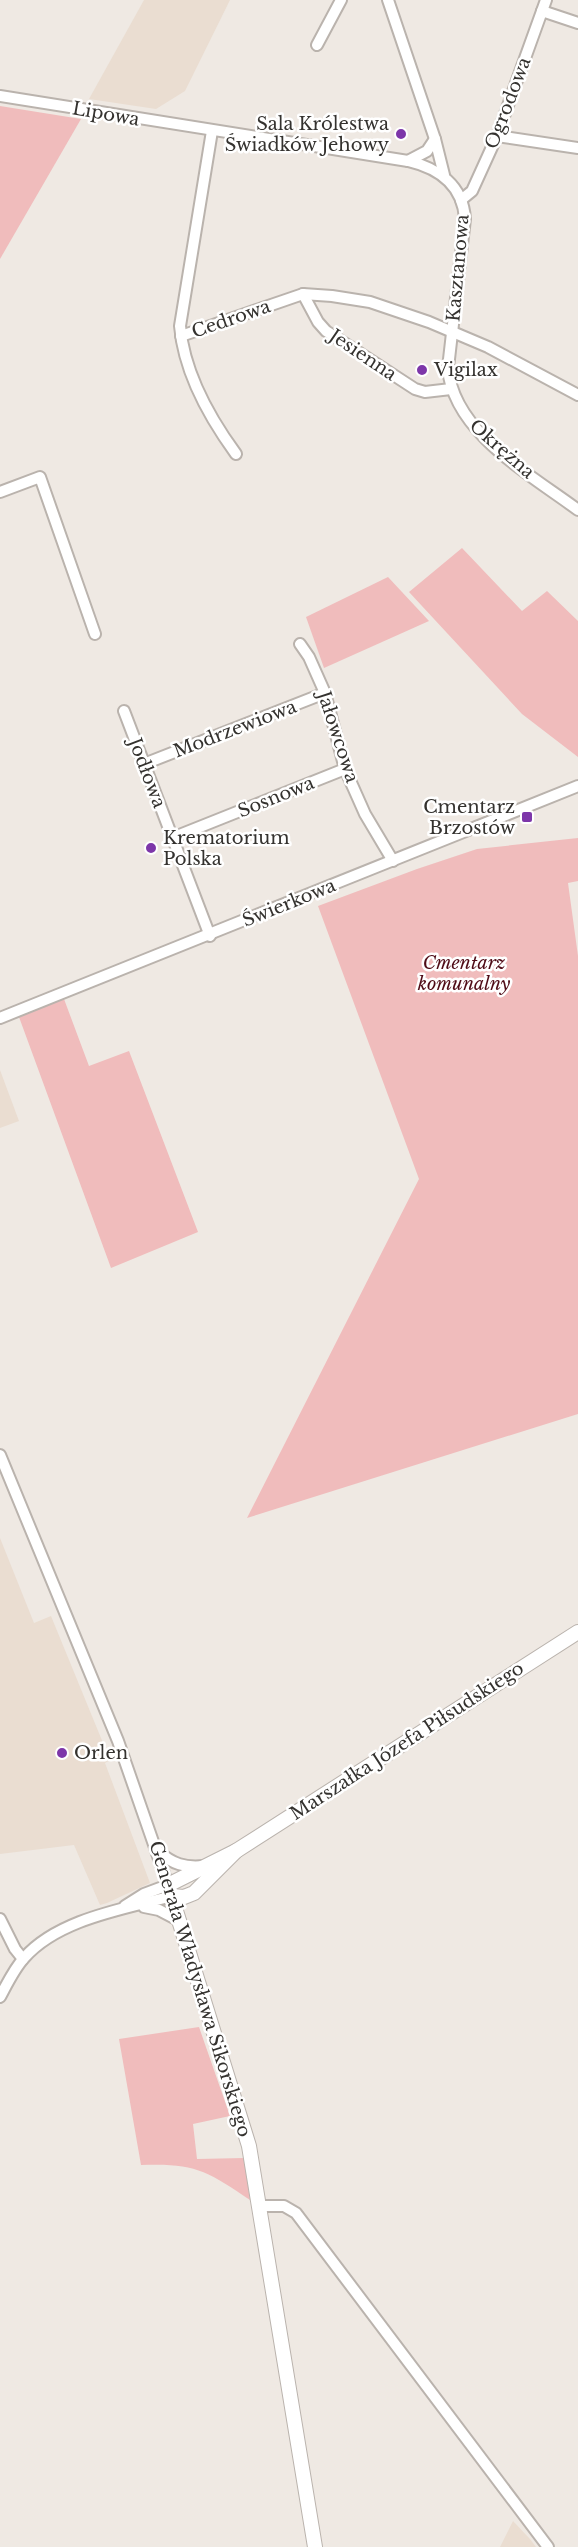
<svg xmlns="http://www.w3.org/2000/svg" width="578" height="2547" font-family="'Libre Baskerville',serif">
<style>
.built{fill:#eaddd1}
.green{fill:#f0bcbc}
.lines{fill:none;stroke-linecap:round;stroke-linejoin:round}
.minor-casing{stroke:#bab3ad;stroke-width:14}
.major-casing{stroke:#bab3ad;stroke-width:16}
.minor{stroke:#fff;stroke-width:10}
.major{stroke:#fff;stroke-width:14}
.poi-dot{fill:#7d36a9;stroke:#fff;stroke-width:2}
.labels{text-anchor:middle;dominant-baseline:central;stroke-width:5;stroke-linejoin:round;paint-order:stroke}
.street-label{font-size:18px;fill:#34322f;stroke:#fff}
.poi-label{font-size:18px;fill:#34322f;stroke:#fff;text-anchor:start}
.park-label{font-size:18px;font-style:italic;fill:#4f0b16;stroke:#fff}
</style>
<rect width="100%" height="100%" fill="#efe9e3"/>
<g class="built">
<path d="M144 0H230L185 91 156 109 89 99Z"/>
<path d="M0 1070 19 1121 0 1128Z"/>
<path d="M0 1538 34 1623 51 1616 110 1760 105 1763 150 1883 107 1903 100 1905 74 1845 0 1854Z"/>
<path d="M513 2521 530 2539 536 2547H500Z"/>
</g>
<g class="green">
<path d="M0 106 81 119 0 259Z"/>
<path d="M462 548 522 611 547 591 578 621V757L522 714 409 592Z"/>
<path d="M388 577 429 621 324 668 306 617Z"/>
<path d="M578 838V881L568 883 578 956V1414L247 1518 419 1179 318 906 417 869 477 849Z"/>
<path d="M64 999 89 1066 129 1051 198 1232 111 1268 19 1017Z"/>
<path d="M199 2027 230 2116 193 2124 197 2159 244 2158 250 2200C206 2170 194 2163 141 2165L119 2039Z"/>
</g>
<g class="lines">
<defs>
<g id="minor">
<path d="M388 0 435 139 444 175"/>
<path d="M542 11 578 23"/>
<path d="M317 45 341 0"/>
<path d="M0 96 408 161C438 168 463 185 465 219L448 368C453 432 531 475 578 510"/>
<path d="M212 131 180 326C184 373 209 417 236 454"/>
<path d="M497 136 578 148"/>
<path d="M408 161 427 151 435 139"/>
<path d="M461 200 472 191 497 136 546 0"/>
<path d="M303 294 318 322 326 331 415 389 425 392 451 389"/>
<path d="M181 336 303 294 332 296 370 302 429 322 488 347 578 395"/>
<path d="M0 492 40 477 95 634"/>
<path d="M300 644 309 657 325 693 345 769 365 814 393 861"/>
<path d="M124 711 210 936"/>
<path d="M144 764 325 693"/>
<path d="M172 838 345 769"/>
<path d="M0 1018 578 786"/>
<path d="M0 1455 118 1741 168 1885 144 1894 125 1906"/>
<path d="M158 1851C172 1864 185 1868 204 1866"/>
<path d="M144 1907 159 1910 180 1921"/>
<path d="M0 1919 15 1949 23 1959"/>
<path d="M0 1997C7 1984 14 1969 24 1958 58 1919 124 1909 172 1896"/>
<path d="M260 2206H284L296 2213 548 2547"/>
</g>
<g id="major">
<path d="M236 1851 168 1885 249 2146 315 2547"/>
<path d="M172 1896 184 1897 194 1893 236 1851 578 1632"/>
</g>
</defs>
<use href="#minor" class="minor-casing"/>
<use href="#major" class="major-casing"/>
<use href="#minor" class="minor"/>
<use href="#major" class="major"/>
</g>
<g class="poi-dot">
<circle cx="401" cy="134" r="6"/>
<circle cx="422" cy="370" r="6"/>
<rect x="521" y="811" width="12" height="12" rx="3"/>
<circle cx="151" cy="848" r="6"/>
<circle cx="62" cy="1753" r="6"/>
</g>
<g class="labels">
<g class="street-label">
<text transform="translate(508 103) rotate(-69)">Ogrodowa</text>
<text transform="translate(106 114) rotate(10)">Lipowa</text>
<text transform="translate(458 268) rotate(-85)">Kasztanowa</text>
<text transform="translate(231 319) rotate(-19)">Cedrowa</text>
<text transform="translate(363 355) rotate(34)">Jesienna</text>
<text transform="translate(502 449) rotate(41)">Okrężna</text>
<text transform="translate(235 729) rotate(-21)">Modrzewiowa</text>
<text transform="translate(338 737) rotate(72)">Jałowcowa</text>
<text transform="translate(147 773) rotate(69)">Jodłowa</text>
<text transform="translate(276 797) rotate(-22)">Sosnowa</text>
<text transform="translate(289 903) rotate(-22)">Świerkowa</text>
<text transform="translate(407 1741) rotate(-33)">Marszałka Józefa Piłsudskiego</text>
<text transform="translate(200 1989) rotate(73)">Generała Władysława Sikorskiego</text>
</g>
<g class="poi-label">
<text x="389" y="124" text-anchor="end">Sala Królestwa<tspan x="389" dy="21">Świadków Jehowy</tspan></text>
<text x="434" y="370">Vigilax</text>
<text x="515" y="807" text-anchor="end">Cmentarz<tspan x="515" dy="21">Brzostów</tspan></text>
<text x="163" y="838">Krematorium<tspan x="163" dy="21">Polska</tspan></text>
<text x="74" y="1753">Orlen</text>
</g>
<g class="park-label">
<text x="464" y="963">Cmentarz<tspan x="464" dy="21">komunalny</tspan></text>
</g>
</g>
</svg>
